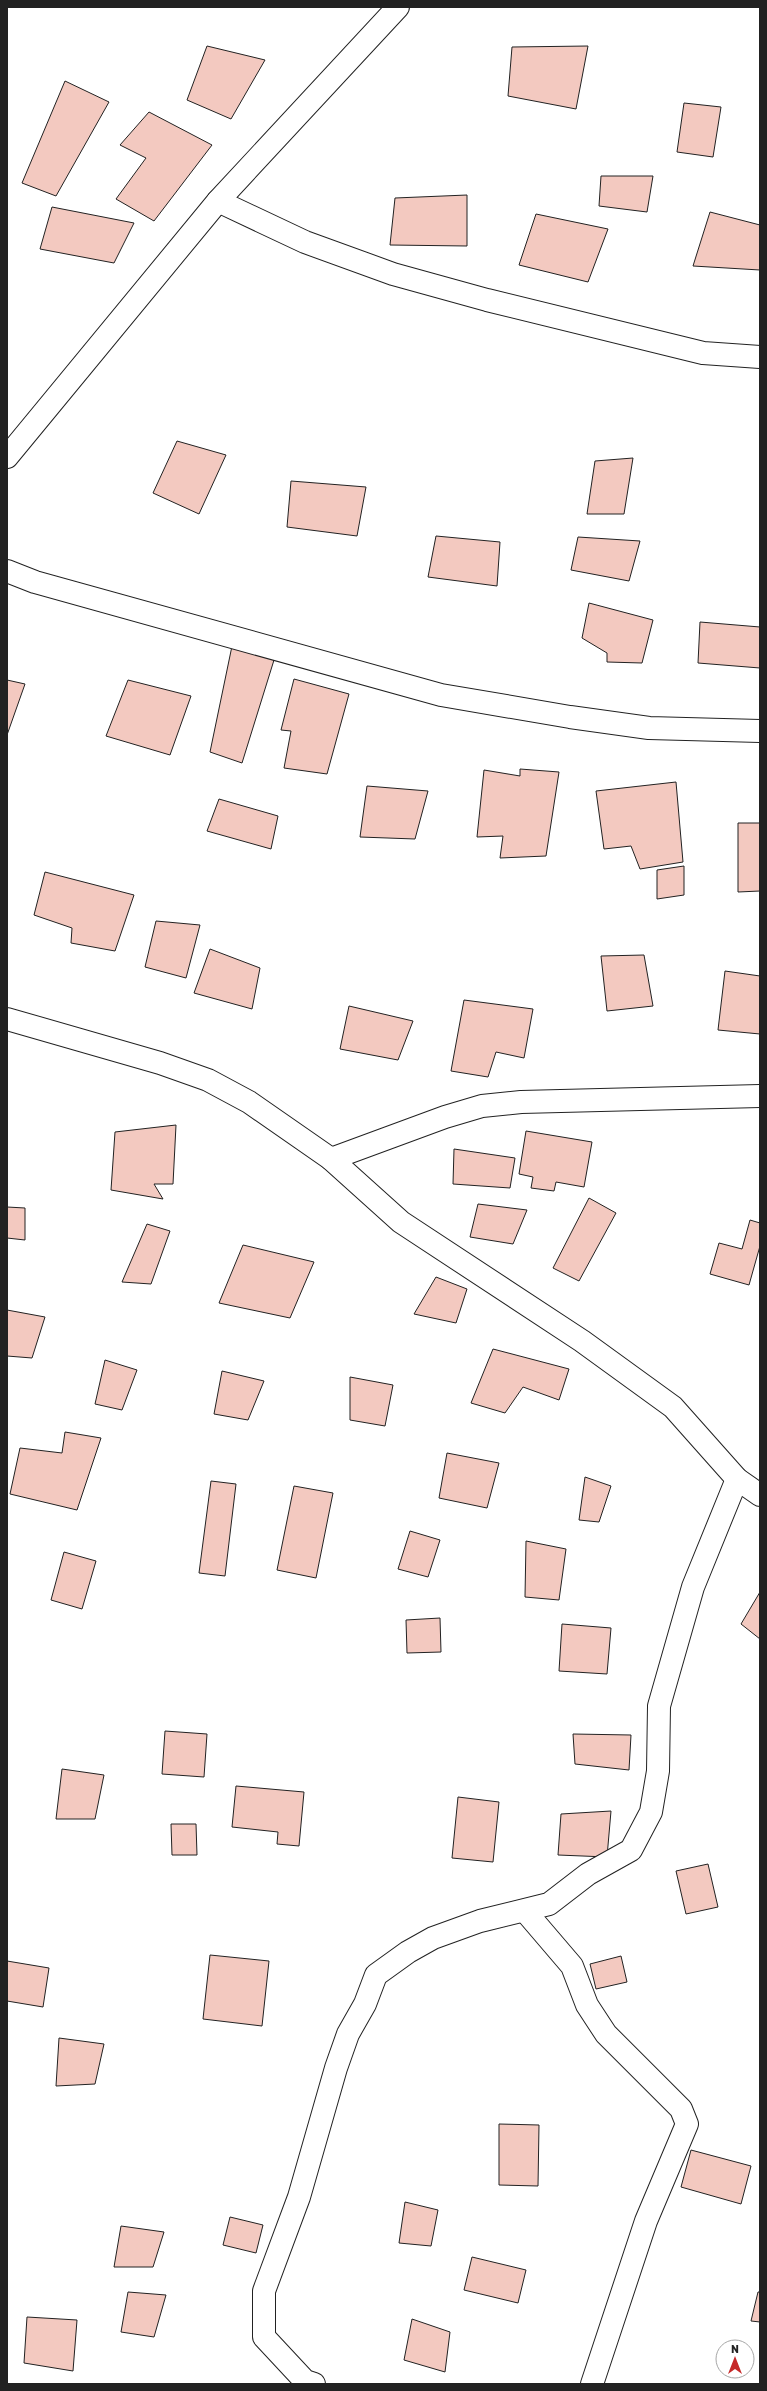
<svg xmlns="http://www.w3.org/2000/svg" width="767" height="2391" font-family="Rubik,sans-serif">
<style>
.building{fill:#f3c9c0;stroke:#222}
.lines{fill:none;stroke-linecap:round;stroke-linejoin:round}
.minor-casing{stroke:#222;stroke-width:24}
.minor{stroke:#fff;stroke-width:22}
</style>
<rect width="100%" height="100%" fill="#fff"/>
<g class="building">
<path d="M207 46 265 60 231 119 187 100Z"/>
<path d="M588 46 576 109 508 96 512 47Z"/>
<path d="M65 81 109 102 56 196 22 183Z"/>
<path d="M684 103 721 107 713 157 677 152Z"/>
<path d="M149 112 212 145 154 221 116 199 146 158 120 145Z"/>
<path d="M601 176H653L647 212 599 206Z"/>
<path d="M467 195V246L390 245 395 198Z"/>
<path d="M52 207 134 223 114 263 40 249Z"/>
<path d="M710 212 760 225V270L693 266Z"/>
<path d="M536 214 608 229 588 282 519 265Z"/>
<path d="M177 441 226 455 199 514 153 493Z"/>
<path d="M633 458 624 514H587L595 461Z"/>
<path d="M291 481 366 487 357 536 287 527Z"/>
<path d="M436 536 500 542 497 586 428 577Z"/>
<path d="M578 537 640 541 629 581 571 570Z"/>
<path d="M589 603 653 620 642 663 607 662V653L582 638Z"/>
<path d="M700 622 760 627V668L698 663Z"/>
<path d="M232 646 274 660 242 763 210 752Z"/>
<path d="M294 679 349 694 327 774 284 768 291 731 281 730Z"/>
<path d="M7 680 25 684 7 735Z"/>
<path d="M128 680 191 696 170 755 106 736Z"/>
<path d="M520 769 559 772 546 856 500 858 503 836 477 837 484 770 520 776Z"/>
<path d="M676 782 683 862 640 869 631 846 604 849 596 791Z"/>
<path d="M367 786 428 791 415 839 360 837Z"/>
<path d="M219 799 278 816 271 849 207 831Z"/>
<path d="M738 823H760V891L738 892Z"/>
<path d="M684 866V895L657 899V870Z"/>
<path d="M45 872 134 895 115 951 71 943 72 928 34 915Z"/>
<path d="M156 921 200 925 186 978 145 967Z"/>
<path d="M210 949 260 968 252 1009 194 993Z"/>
<path d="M644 955 653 1006 607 1011 601 956Z"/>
<path d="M725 971 760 976V1034L718 1030Z"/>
<path d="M464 1000 533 1009 524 1058 496 1052 488 1077 451 1071Z"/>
<path d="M349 1006 413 1021 398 1060 340 1049Z"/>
<path d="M176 1125 173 1184H154L163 1199 111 1190 115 1132Z"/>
<path d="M526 1131 592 1142 584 1187 556 1182 554 1191 531 1188 533 1177 519 1174Z"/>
<path d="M454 1149 515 1158 510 1188 453 1184Z"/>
<path d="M589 1198 616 1213 579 1281 553 1268Z"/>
<path d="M478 1204 527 1210 513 1244 470 1237Z"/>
<path d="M7 1207 25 1208V1240L7 1238Z"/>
<path d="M750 1220 760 1223V1246L749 1285 710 1274 719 1243 742 1249Z"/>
<path d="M147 1224 170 1231 151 1284 122 1282Z"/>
<path d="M243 1245 314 1262 290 1318 219 1303Z"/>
<path d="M436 1277 467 1289 456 1323 414 1314Z"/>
<path d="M7 1310 45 1317 32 1358 7 1356Z"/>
<path d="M493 1349 569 1369 559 1400 523 1387 505 1413 471 1403Z"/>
<path d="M105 1360 137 1370 122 1410 95 1404Z"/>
<path d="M222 1371 264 1381 248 1420 214 1414Z"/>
<path d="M350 1377 393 1385 385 1426 350 1420Z"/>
<path d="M65 1432 101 1438 77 1510 10 1494 20 1448 62 1453Z"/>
<path d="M447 1453 499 1463 487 1508 439 1498Z"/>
<path d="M585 1477 611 1486 599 1522 579 1520Z"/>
<path d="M211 1481 236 1484 225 1576 199 1573Z"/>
<path d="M294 1486 333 1493 316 1578 277 1570Z"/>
<path d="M410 1531 440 1540 428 1577 398 1569Z"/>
<path d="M526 1541 566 1549 559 1600 525 1597Z"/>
<path d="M64 1552 96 1561 82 1609 51 1600Z"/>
<path d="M760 1592V1639L741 1624Z"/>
<path d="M440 1618 441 1652 407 1653 406 1620Z"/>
<path d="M562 1624 611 1628 607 1674 559 1671Z"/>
<path d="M165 1731 207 1734 204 1777 162 1774Z"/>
<path d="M573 1734 631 1735 629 1770 575 1764Z"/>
<path d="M62 1769 104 1775 95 1819H56Z"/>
<path d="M236 1786 304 1792 299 1846 277 1844 278 1832 232 1827Z"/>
<path d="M458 1797 499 1802 493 1862 452 1858Z"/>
<path d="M611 1811 607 1857 558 1855 561 1814Z"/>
<path d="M171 1824H196L197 1855H172Z"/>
<path d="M708 1864 718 1907 686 1914 676 1871Z"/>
<path d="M210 1955 269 1961 262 2026 203 2019Z"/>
<path d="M621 1956 627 1982 596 1989 590 1964Z"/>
<path d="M7 1961 49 1968 43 2007 7 2001Z"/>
<path d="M59 2038 104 2044 95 2084 56 2086Z"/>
<path d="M499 2124 539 2125 538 2186 499 2185Z"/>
<path d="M691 2150 751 2166 741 2204 681 2187Z"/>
<path d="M405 2202 438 2210 431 2246 399 2243Z"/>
<path d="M230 2217 263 2225 256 2253 223 2245Z"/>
<path d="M121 2226 164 2232 153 2267H114Z"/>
<path d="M472 2257 526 2270 518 2303 464 2290Z"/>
<path d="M128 2292 166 2295 154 2337 121 2332Z"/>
<path d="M758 2292H760V2322L751 2321Z"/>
<path d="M27 2317 77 2320 73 2371 24 2363Z"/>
<path d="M412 2319 450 2332 445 2372 404 2360Z"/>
</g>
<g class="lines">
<defs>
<g id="minor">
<path d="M218 201 305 242 393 274 487 300 703 353 760 357"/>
<path d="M7 457 218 201 398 7"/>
<path d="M7 571 35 582 441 695 570 717 649 728 760 731"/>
<path d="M7 1019 160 1063 208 1080 249 1102 331 1159 445 1117 482 1106 521 1102 760 1096"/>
<path d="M331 1159 401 1222 582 1341 673 1407 737 1479 760 1495"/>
<path d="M525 1911 572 1966 587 2005 606 2034 681 2109 687 2124 646 2221 592 2384"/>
<path d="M314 2384 305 2381 264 2337V2291L299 2197 336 2068 348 2034 365 2004 376 1975 408 1952 433 1938 480 1921 549 1904 588 1874 631 1850 651 1812 658 1771 659 1706 693 1587 737 1479"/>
</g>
</defs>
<use href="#minor" class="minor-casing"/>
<use href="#minor" class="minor"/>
</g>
<rect width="767" height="2391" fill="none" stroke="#222222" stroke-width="16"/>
<g transform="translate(735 2359)"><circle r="19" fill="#ffffff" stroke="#a7a7a7"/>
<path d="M0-3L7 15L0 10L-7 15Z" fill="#c62828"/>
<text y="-6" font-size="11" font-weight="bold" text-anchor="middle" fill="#222222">N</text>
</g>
</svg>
